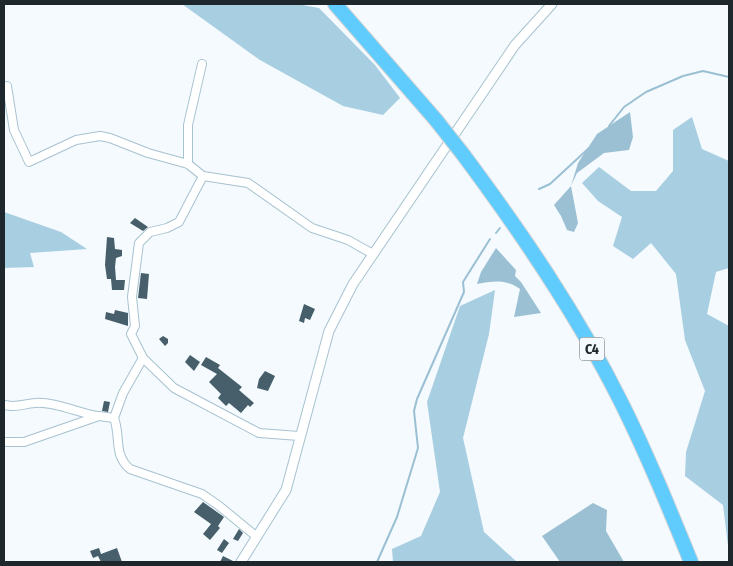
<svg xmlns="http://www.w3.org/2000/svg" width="733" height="566" font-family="'Fira Sans Condensed',sans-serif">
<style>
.forest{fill:#a8cee1}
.water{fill:#9bc0d3}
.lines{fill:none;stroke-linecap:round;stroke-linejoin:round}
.stream{stroke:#9bc0d3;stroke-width:2}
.building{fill:#465f6b}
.minor-casing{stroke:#a7c2d0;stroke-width:10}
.tertiary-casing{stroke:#a7c2d0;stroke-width:11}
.motorway-casing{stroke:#d2d4d5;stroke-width:16}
.minor{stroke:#fff;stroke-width:8}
.tertiary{stroke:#fff;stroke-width:9}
.motorway{stroke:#60ccfd;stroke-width:14}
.motorway-bridge-casing{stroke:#d2d4d5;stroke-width:16;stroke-linecap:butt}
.motorway-bridge{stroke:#60ccfd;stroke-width:14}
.labels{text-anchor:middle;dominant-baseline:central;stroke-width:5;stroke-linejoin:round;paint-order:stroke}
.shield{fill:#f4fafd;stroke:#5e666b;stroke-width:1}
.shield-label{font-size:14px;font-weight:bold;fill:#1d272c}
</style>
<rect width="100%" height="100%" fill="#f4fafd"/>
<g class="forest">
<path d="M182 4H297L319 8 375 65 400 98 383 115 343 106 260 60Z"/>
<path d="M692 117 702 149 729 161V268L716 272 707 314 729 326V554L723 505 685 476 686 452 705 391 685 340 676 274 651 243 633 259 613 246 622 217 598 201 582 183 599 167 631 191H656L673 171V130Z"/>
<path d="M4 212 61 232 87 249 30 253 34 267 4 268Z"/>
<path d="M495 290 489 334 463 438 484 532 517 562H393L392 549 421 536 440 492 427 402 460 306Z"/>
</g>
<g class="water">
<path d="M630 112 633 137 629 150 604 153 577 173 571 186 578 223 574 232 567 230 561 216 554 205 571 186 578 163 597 134Z"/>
<path d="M496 248 516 270 515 276 521 282 541 313 514 317 520 289C506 279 493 281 477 284L481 272Z"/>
<path d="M593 503 607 510 606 531 624 562H560L542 536Z"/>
</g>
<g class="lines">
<g class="stream">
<path d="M609 126 624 107 646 92 683 76 703 71 729 77"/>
<path d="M539 189 550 184 589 148"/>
<path d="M496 233 500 228"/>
<path d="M377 562 397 517 418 448 414 411 417 399 464 292 463 282 490 239"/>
</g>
</g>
<g class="building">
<path d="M135 218 148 227 143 231 130 223Z"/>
<path d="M107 237 114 238 115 249 122 250V256L116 258 115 267 116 280H125L124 290H112L111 279H107L105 265Z"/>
<path d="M141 273 149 274 147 299 138 298Z"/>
<path d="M304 304 315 309 310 320 305 318 304 323 299 321Z"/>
<path d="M115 310 128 313V326L105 319 106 312 114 314Z"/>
<path d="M163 336 168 339V343L165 346 159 339Z"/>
<path d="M190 355 200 362 194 371 185 362Z"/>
<path d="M206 357 220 365 218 368 242 387 239 390 254 403 250 407 248 405 241 413 229 403 226 406 218 398 221 394 209 382 217 374 201 365Z"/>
<path d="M265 371 275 376 268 391 257 388 259 379Z"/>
<path d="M104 401 110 402 108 412 102 411Z"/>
<path d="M203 502 224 517 218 526 220 528 210 540 203 534 211 524 194 512Z"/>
<path d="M239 529 243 533 238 541 233 539Z"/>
<path d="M224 539 229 543 222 553 217 550Z"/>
<path d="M99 548 101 554 117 548 122 562H101L98 556 93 558 90 551Z"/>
<path d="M223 556 235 562H220Z"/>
</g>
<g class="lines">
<defs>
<g id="minor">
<path d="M7 86 14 130 29 162 76 140 100 136 110 138 148 153 188 164 203 176 248 183 312 228 348 240 373 254"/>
<path d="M188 164V125L202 64"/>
<path d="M203 176 179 222 167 228 150 232 139 243 132 297 135 326 131 334 143 358 174 388 259 433 299 436"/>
<path d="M143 358 123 393 114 418C121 436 113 455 130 469L202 494 218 505 257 537"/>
<path d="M4 405C18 408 22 404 35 403 53 401 79 413 97 416"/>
<path d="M4 442H24L99 416 114 418"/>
</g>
<path id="tertiary" d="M241 562 286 490 329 331 353 284 515 45 552 4"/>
<g id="motorway">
<path d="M335 4 436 120"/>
<path d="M462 153C521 232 577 314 621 402 647 454 669 508 691 562"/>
</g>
</defs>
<use href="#minor" class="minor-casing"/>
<use href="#tertiary" class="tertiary-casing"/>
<use href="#motorway" class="motorway-casing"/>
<use href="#minor" class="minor"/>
<use href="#tertiary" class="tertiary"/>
<use href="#motorway" class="motorway"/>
<defs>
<path id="motorway-bridge" d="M436 120 462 153"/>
</defs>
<use href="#motorway-bridge" class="motorway-bridge-casing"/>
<use href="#motorway-bridge" class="motorway-bridge"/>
</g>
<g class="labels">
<rect class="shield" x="579.5" y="337.5" width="25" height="23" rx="4"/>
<g class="shield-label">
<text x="592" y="349">C4</text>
</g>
</g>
<rect width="733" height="566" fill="none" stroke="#1d272c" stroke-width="10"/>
</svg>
